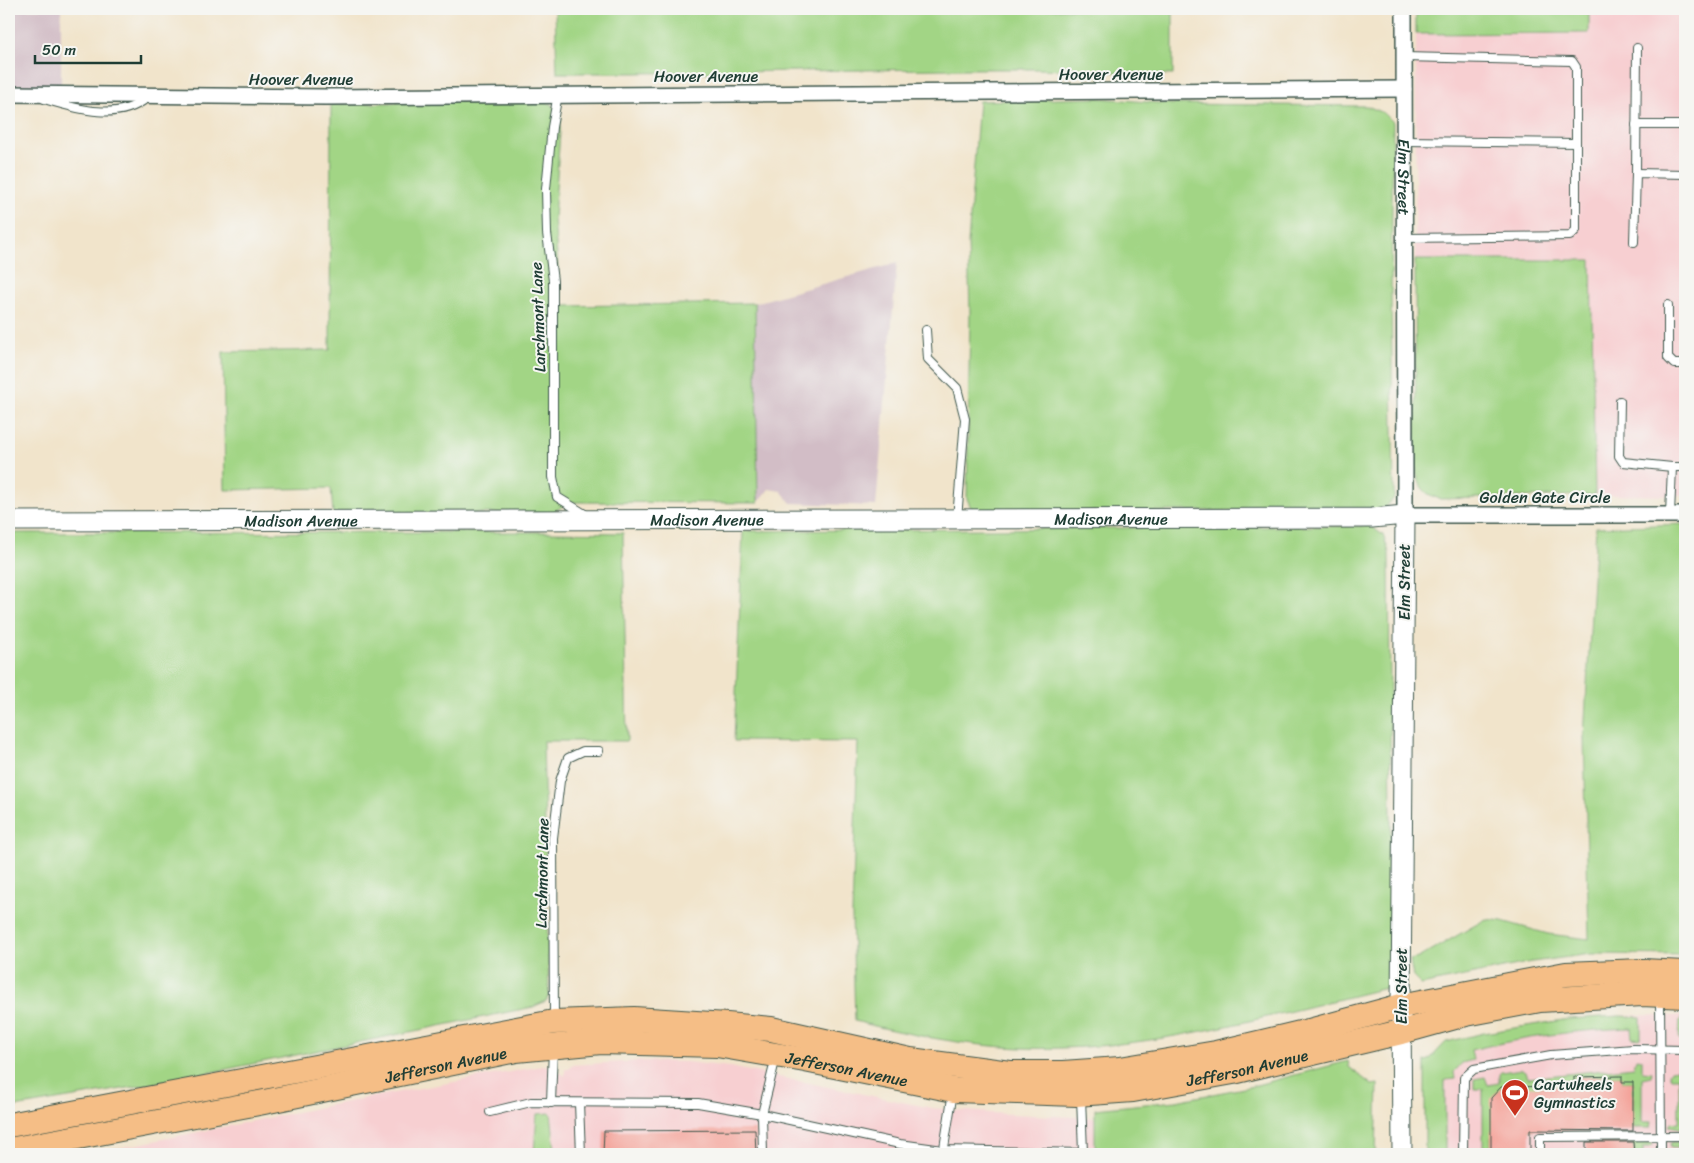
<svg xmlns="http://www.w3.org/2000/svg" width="1694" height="1163" font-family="Sriracha,sans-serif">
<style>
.built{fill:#f7cfd1}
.industrial{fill:#d2bdc6}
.green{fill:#a2d585;stroke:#60895c}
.building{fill:#f4a49b}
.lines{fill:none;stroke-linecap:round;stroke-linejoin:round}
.service-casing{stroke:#3e564b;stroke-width:10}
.minor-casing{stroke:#3e564b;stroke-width:18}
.tertiary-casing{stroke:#3e564b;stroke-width:21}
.primary-casing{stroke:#3e564b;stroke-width:26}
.service{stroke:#fff;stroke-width:8}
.minor{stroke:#fff;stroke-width:15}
.tertiary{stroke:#fff;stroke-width:19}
.primary{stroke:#f5be86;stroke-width:24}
.labels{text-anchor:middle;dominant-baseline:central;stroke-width:4;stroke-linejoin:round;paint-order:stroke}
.street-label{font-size:16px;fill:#1f3d34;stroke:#f6f6f2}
.poi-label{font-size:16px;fill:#1f3d34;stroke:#f6f6f2;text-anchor:start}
</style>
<rect width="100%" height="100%" fill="#f6f6f2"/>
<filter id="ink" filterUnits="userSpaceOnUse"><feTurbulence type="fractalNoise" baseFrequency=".02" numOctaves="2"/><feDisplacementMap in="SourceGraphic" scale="10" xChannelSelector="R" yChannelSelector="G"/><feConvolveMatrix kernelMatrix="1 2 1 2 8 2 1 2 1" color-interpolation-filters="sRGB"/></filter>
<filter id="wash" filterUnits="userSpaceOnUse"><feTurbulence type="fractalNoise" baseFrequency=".0096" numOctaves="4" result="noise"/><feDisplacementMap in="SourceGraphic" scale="20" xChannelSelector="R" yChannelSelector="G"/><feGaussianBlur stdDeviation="1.12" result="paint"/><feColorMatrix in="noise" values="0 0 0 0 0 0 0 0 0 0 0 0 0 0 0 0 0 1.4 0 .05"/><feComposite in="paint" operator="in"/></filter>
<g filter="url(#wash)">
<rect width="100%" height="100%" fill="#f1e4cb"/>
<g class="built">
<path d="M1589 9H1685V496L1595 495 1591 260H1415L1416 34 1589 33Z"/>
<path d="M1630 1015 1685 1016V1154H1425V1061L1429 1060 1446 1042 1532 1024 1569 1019Z"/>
<path d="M641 1061 687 1062 730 1067 932 1108 991 1113 1095 1118V1154H565V1150H555L551 1113 537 1114 534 1152 529 1154H89L366 1098 548 1065 565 1076V1069H569L571 1065Z"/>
</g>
<g class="industrial">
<rect x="9" y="9" width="52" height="77"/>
<path d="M897 263 876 506 791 503 781 491 769 489 758 503 755 303Z"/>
</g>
<g class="green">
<path d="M555 9H1173V75C1128 73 1083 70 1037 69 877 68 717 74 557 73Z"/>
<path d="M1416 9H1589V33L1416 34Z"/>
<path d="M1098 98 1172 104 1367 106 1384 113 1393 122 1391 294 1394 498 1386 507 1377 510 973 512 967 499 970 312 968 243 979 101Z"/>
<path d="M542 100 551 104 561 118 554 218 561 306 755 303 758 503 569 502 552 513 333 514 331 488 225 490 223 352 330 350 331 104Z"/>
<path d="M1415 260H1591L1595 495 1440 499C1424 494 1420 488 1416 471Z"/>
<path d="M1685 524V955L1591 954 1532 962 1421 985 1413 977 1410 960 1418 958 1486 919 1502 921 1548 934 1589 939 1584 737 1596 527Z"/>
<path d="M1370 526 1383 535 1389 552 1392 976 1390 984 1386 988C1280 1013 1172 1045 1062 1048 996 1051 919 1038 855 1021L852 914 858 742 734 741 743 531Z"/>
<path d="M543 532 623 533 627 741H543L549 995 546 1001 533 1007 163 1082 9 1108V533Z"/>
<path d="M1620 1016 1641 1017V1037L1639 1039 1632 1038 1631 1028C1577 1030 1524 1037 1471 1050L1473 1060 1462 1063 1454 1072 1455 1079 1445 1080V1154H1425V1061L1429 1060 1446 1042 1484 1033 1569 1019Z"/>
<path d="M1685 1017V1040L1679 1039 1680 1020Z"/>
<path d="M1680 1057 1685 1058V1129L1669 1126 1671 1123 1679 1122V1078H1671L1669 1074 1671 1070 1678 1069Z"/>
<path d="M1636 1058 1642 1059V1071L1652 1072 1651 1076 1642 1078V1122H1651L1650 1128H1633V1082H1622V1076L1574 1077V1086H1540L1539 1129 1491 1137V1154H1483V1089H1474V1079L1485 1077 1488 1085 1499 1083V1074L1501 1072 1522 1069 1526 1071 1528 1078 1634 1067Z"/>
<path d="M1348 1061 1349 1067 1372 1085 1378 1084 1376 1154H1095V1109L1176 1101 1249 1087Z"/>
<path d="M551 1113 555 1150H565V1154H529L534 1152 537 1114Z"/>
<path d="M1627 1142H1651L1653 1145 1650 1147H1643V1154H1634V1147H1627Z"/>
<path d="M1672 1142H1685V1154H1679V1148H1671L1670 1143Z"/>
</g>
<g id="blocks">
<g class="building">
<path d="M1622 1076V1082H1633V1131L1530 1130V1154H1491V1098L1501 1087 1574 1086V1077Z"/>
<path d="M755 1130 756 1154H603L604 1131Z"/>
<path d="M1586 1142H1633L1634 1154H1586Z"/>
</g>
</g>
</g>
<g filter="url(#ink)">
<use href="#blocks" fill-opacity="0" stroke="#3e564b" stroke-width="1"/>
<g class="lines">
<defs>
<g id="service">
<path d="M1404 57 1572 61 1576 67V230L1570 236 1404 238"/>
<path d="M558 94 552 127 546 189 547 233 553 281V477L557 497 588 516"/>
<path d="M44 99C77 109 117 122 147 98"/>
<path d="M1636 125H1685"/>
<path d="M1404 141 1576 143"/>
<path d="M1636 173 1637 48"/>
<path d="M1634 242 1636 173 1685 174"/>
<path d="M1668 305V358L1674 364H1685"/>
<path d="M926 330 928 359 957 388 965 419 957 519"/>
<path d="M1620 401 1619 456 1623 462 1672 467"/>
<path d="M1670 514 1672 467H1685"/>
<path d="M1660 996 1661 1154"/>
<path d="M554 1019 553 838 560 781 568 758 583 751H599"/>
<path d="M551 1103 553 1048"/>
<path d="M579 1103 581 1154"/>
<path d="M490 1112 531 1102 698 1103 762 1114 900 1144 943 1150 1083 1153 1081 1097"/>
<path d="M763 1154 762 1114 776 1057"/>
<path d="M943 1154 953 1092"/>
<path d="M1463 1154 1464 1078 1474 1069 1551 1055 1634 1049 1685 1050"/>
<path d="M1540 1154V1137L1685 1136"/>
</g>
<g id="minor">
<path id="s1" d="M1404 9 1405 515H1685"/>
<path d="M9 94 326 97 1404 89"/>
</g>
<g id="tertiary">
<path id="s2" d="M9 521 1372 518 1405 515 1401 1006 1402 1154"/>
</g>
<g id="primary">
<path d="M9 1125 554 1022 634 1019 727 1025 771 1029 910 1060 1010 1073H1063L1120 1069 1216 1053 1309 1031 1401 1006 1566 974 1642 971 1685 973"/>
<path id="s3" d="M9 1150 264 1102 516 1050 601 1042 717 1045 805 1060 954 1090 1076 1094 1133 1090 1233 1072 1401 1032 1466 1014 1540 1000 1642 994 1685 996"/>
</g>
</defs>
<use href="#service" class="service-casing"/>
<use href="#minor" class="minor-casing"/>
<use href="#tertiary" class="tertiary-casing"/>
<use href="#primary" class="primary-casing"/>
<use href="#service" class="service"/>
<use href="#minor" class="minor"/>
<use href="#tertiary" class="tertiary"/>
<use href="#primary" class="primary"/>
</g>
</g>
<defs>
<symbol id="stadium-pin" viewBox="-11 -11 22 30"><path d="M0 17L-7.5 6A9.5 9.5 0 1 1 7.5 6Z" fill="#c8321e" stroke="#f6f6f2"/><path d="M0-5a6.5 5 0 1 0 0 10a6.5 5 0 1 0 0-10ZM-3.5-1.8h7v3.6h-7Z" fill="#fff"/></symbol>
</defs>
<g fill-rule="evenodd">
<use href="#stadium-pin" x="1499" y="1077" width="32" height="43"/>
</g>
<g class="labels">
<g class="street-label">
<text x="1111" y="74">Hoover Avenue</text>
<text x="706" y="76">Hoover Avenue</text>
<text x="301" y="79">Hoover Avenue</text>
<text stroke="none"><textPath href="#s1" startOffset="168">Elm Street</textPath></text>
<text transform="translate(538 317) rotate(-92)">Larchmont Lane</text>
<text x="1545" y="497">Golden Gate Circle</text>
<text stroke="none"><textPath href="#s2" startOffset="698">Madison Avenue</textPath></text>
<text stroke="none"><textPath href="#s2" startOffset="1102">Madison Avenue</textPath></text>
<text stroke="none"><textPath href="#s2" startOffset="292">Madison Avenue</textPath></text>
<text transform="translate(1404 582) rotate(-90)">Elm Street</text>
<text transform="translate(542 873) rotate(-89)">Larchmont Lane</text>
<text transform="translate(1401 986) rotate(-90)">Elm Street</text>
<text stroke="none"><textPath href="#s3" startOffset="445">Jefferson Avenue</textPath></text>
<text stroke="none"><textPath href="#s3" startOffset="1255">Jefferson Avenue</textPath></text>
<text stroke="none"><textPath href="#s3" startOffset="850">Jefferson Avenue</textPath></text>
</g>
<g class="poi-label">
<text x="1534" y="1084">Cartwheels<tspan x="1534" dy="18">Gymnastics</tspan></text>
</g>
</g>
<rect width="1694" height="1163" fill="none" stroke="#f6f6f2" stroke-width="30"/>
<path d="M35 55v8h106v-8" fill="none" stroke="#1f3d34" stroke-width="2.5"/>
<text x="42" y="55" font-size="15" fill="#1f3d34" stroke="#f6f6f2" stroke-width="4" paint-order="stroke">50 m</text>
</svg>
